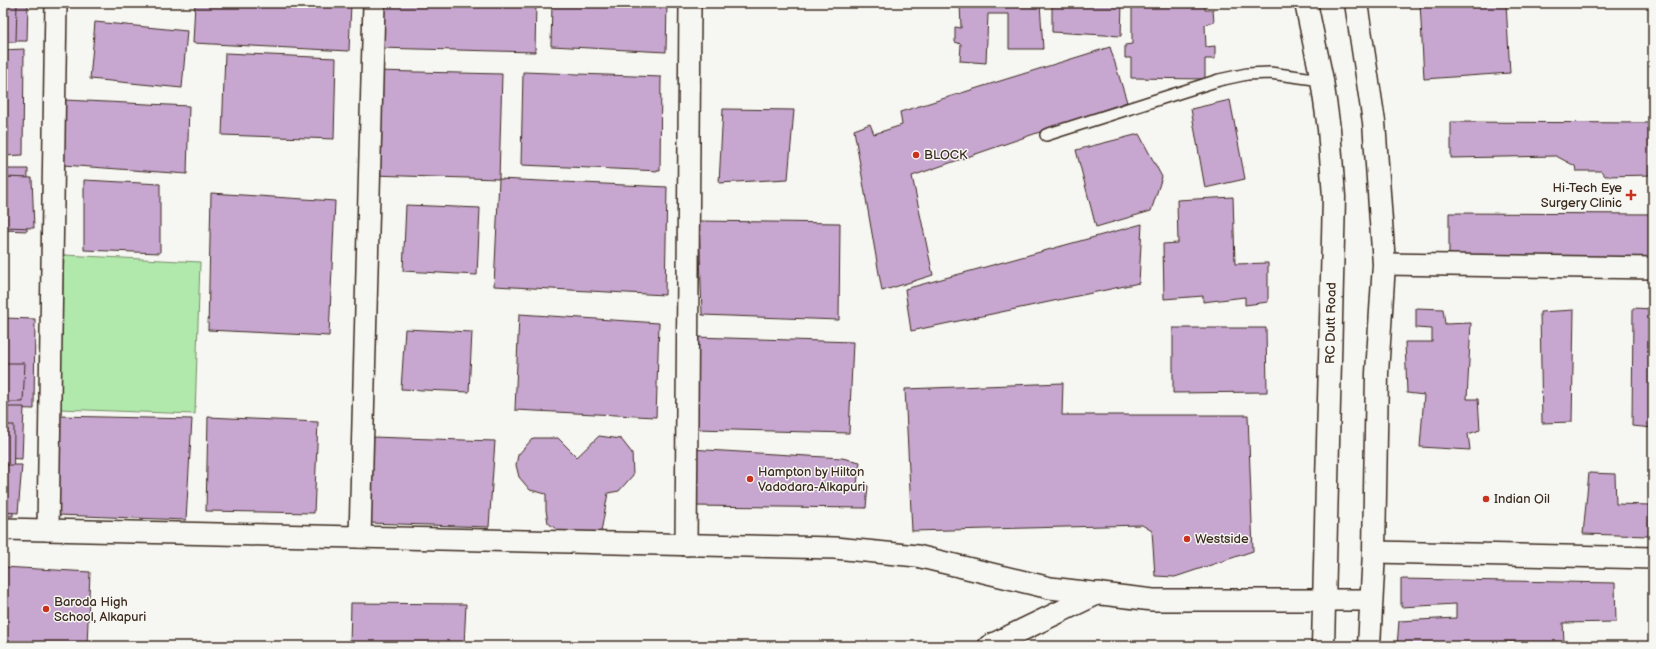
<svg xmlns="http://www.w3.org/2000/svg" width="1656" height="649" font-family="'Balsamiq Sans',sans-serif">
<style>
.green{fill:#b1e9ac;stroke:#768a65}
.building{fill:#c7a6d0;stroke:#3b2a1e}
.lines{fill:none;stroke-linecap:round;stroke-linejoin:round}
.service-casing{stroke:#3b2a1e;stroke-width:14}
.minor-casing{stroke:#3b2a1e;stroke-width:24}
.secondary-casing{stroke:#3b2a1e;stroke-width:25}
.service{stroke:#f6f6f2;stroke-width:11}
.minor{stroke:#f6f6f2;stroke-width:21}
.secondary{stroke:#f6f6f2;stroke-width:22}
.poi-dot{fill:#c8321e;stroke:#f6f6f2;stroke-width:1.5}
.labels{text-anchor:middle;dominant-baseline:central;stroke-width:3;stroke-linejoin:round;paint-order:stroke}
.poi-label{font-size:13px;fill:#3b2a1e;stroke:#f6f6f2;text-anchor:start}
.street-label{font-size:13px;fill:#3b2a1e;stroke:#f6f6f2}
</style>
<rect width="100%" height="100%" fill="#f6f6f2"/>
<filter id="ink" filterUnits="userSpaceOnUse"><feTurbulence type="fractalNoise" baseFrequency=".025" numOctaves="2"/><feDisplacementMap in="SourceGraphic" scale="8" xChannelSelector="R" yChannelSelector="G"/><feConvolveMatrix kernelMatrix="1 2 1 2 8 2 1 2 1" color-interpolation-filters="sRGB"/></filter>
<g filter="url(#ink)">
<path class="green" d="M64 255 200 262 195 414 59 409Z"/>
<g class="building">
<path d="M3 3H28L27 41H3Z"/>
<path d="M3 3H17L16 42H3Z"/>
<path d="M195 3H351L349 51 193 43Z"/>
<path d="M378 3H536L535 52 377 48Z"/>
<path d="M552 3H667L666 52 551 46Z"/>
<path d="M960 3H1040L1043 49H1009V14H988L986 63 960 61 961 44 955 42V27L961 28Z"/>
<path d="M1052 3H1122L1121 36 1052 32Z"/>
<path d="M1132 3H1205V10H1213L1214 22 1205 25 1206 47 1215 46V59H1205V79L1131 78V58H1125V45L1132 44Z"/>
<path d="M1420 3H1506L1510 73 1424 79Z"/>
<path d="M95 22 187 31 182 88 90 79Z"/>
<path d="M1110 47 1127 102 912 176 933 275 882 291 854 130 870 124 874 134 902 125 900 112Z"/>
<path d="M24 49 23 155 3 156V50Z"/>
<path d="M225 53 336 58 334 139 222 135Z"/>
<path d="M375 71 502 74 499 179 372 175Z"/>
<path d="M523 72 661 77 660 171 521 165Z"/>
<path d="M65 100 189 106 187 174 63 165Z"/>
<path d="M1230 100 1245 179 1205 188 1191 109Z"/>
<path d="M723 109 794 110 788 179 719 183Z"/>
<path d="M1451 122 1653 123V175L1605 176 1601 171H1576L1575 166 1556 156 1451 158Z"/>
<path d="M3 127H8L7 160H3Z"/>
<path d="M1139 134 1162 177 1151 211 1096 227 1076 150Z"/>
<path d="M3 169H28L27 231 3 230Z"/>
<path d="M3 177 32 178 34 228 3 227Z"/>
<path d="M499 179 667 187 665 295 494 286Z"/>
<path d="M84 180 160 184V253L84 250Z"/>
<path d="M211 193 335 201 329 336 208 330Z"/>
<path d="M1233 197 1235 264 1268 263V302L1245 305V297L1203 302V296L1164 299 1163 244 1178 243 1177 200Z"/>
<path d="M406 205 480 208 477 275 403 271Z"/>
<path d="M1449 213 1653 214V264L1449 260Z"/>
<path d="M699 221 840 223 839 320 702 315Z"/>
<path d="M1142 224 1139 283 911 331 905 289Z"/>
<path d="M1416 308 1443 309 1445 324 1471 323 1467 399H1478L1480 430 1468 434 1470 450 1420 447 1424 395 1407 393 1405 342H1432V329L1416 328Z"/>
<path d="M1633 308 1653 309V428L1632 426Z"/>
<path d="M1574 310 1572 422 1542 423 1540 312Z"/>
<path d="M519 314 659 323 656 417 515 410Z"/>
<path d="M3 318 35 319 34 409 3 408Z"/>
<path d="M1173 328H1266L1267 392 1173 393Z"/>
<path d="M405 329 472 332 469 392 401 389Z"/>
<path d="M695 337 853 342 849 433 695 429Z"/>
<path d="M3 363H25L23 402H3Z"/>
<path d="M1063 383 1062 415H1248L1253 551 1175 577 1155 576 1152 531 1142 525 912 531 905 389Z"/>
<path d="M3 407H24L22 459 3 458Z"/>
<path d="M59 416 192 419 186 520 58 515Z"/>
<path d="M208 417 318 422 314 513 206 511Z"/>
<path d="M3 425H14L13 516H3Z"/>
<path d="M599 436 621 439 632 453 633 475 619 491 608 493 601 532 584 538 564 535 548 523 546 510V494L530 490 519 477 516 465 518 455 533 438H558L577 457Z"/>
<path d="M371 437 495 441 489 527 369 523Z"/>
<path d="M689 449 842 458 860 462 857 484 868 486 866 508 691 506Z"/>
<path d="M3 465H22L18 513 3 512Z"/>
<path d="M1589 473 1615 474 1616 504 1650 505 1649 536 1583 534Z"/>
<path d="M3 567 90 572 87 646H3Z"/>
<path d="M1401 579 1615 583 1616 622 1563 623 1564 642H1499V646H1397L1399 621 1456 618V604L1401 607Z"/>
<path d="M351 603 466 604 464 646H350Z"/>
<path d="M113 643 217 646H113Z"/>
</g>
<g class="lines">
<defs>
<path id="service" d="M1046 135 1219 80 1247 74 1270 73 1322 80"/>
<g id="minor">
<path d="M1384 264 1653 268"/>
<path d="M3 529 835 548 917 556 1050 588 1153 600H1371"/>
<path d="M48 530 56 3"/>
<path d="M360 537 374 3"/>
<path d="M686 545 690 3"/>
<path d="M1374 552 1653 558"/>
<path d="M989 646 1099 593"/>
</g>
<g id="secondary">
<path d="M1306 3 1322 80 1329 129 1334 197 1323 646"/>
<path d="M1356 3 1374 122 1384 264 1377 373 1374 552 1369 646"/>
</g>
</defs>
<use href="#service" class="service-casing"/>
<use href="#minor" class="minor-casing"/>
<use href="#secondary" class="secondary-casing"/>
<use href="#service" class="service"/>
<use href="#minor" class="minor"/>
<use href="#secondary" class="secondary"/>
</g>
</g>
<g class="poi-dot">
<circle cx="916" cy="155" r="4"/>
<path d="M1629 189h4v4h4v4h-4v4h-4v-4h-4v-4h4z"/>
<circle cx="750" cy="479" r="4"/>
<circle cx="1486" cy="499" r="4"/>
<circle cx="1187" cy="539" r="4"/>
<circle cx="46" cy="609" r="4"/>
</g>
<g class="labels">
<g class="poi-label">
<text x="924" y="155">BLOCK</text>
<text x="1622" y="188" text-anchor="end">Hi-Tech Eye<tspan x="1622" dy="15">Surgery Clinic</tspan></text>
<text x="758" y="472">Hampton by Hilton<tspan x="758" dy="15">Vadodara-Alkapuri</tspan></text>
<text x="1494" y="499">Indian Oil</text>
<text x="1195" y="539">Westside</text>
<text x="54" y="602">Baroda High<tspan x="54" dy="15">School, Alkapuri</tspan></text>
</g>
<g class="street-label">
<text transform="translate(1331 323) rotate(-89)">RC Dutt Road</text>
</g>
</g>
<rect width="1656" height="649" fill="none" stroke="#f6f6f2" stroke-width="16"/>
<rect x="8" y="8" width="1640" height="633" fill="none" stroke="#3b2a1e" stroke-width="1.5" filter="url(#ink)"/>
</svg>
